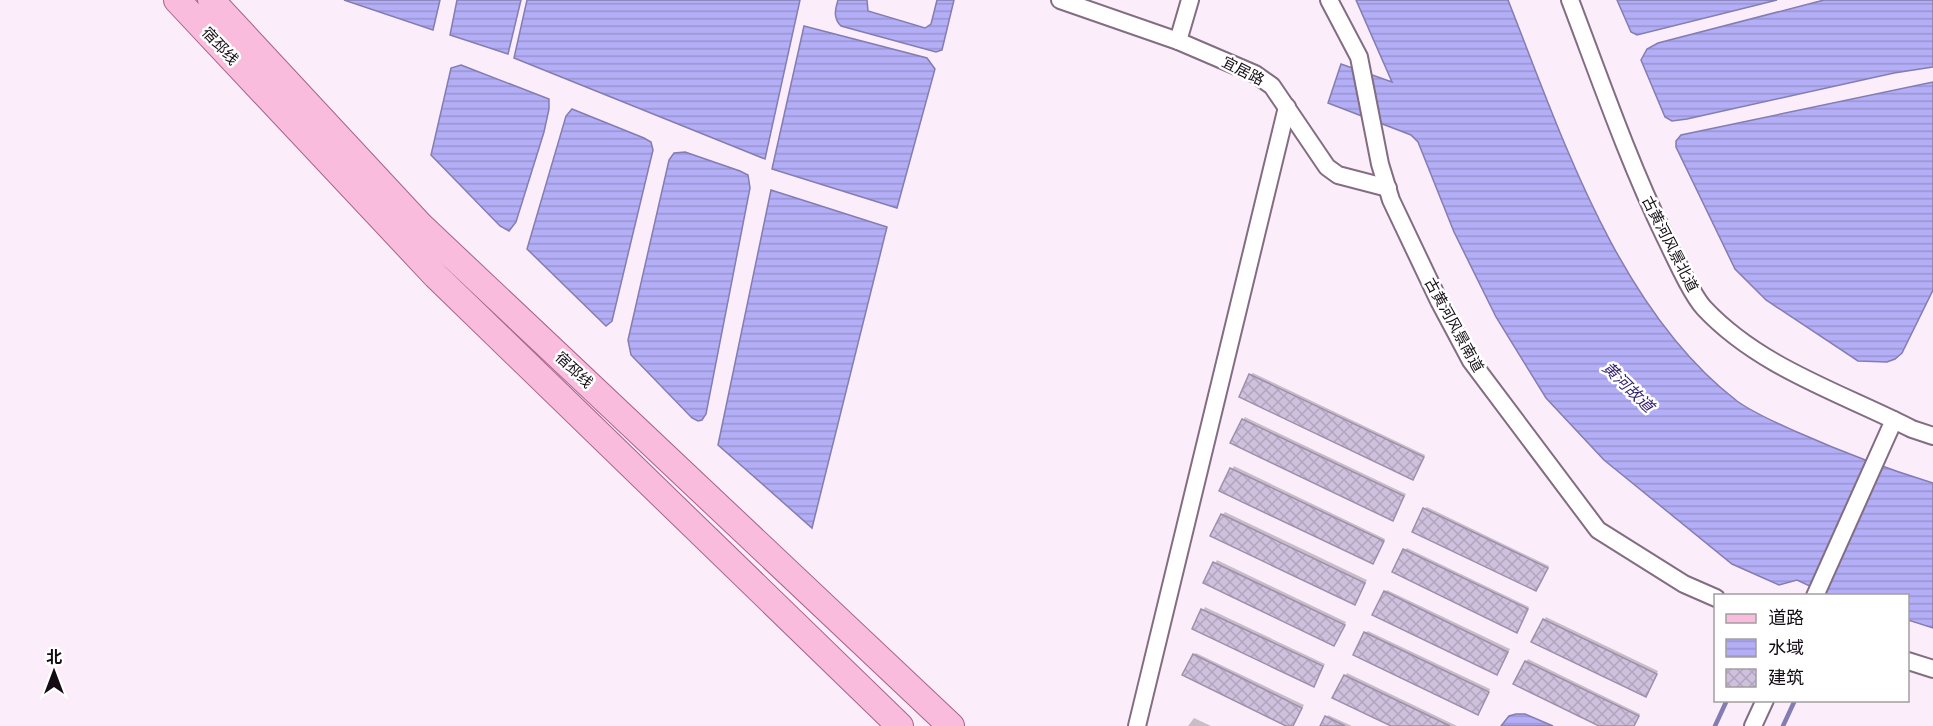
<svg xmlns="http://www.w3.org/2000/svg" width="1933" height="726" font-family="'DM Sans','Noto Sans SC',sans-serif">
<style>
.water{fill:url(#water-rules);stroke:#837db2;stroke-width:1.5}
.shadow{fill:#0003}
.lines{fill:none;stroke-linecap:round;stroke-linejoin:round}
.stream{stroke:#837db2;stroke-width:4.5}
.building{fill:url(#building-cross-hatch);stroke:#9d90ab;stroke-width:1.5}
.street-casing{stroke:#836d82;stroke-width:20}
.primary-casing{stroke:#a76288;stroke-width:28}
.street{stroke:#fff;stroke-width:16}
.primary{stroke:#fabcdd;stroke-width:26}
.labels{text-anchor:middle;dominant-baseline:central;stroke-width:5;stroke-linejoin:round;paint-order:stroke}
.street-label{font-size:15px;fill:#140c14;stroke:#fff}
.water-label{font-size:16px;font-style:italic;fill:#311e6e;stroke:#fff}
</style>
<defs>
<pattern id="water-rules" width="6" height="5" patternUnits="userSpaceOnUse" patternTransform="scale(1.5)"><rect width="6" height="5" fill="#b3aef5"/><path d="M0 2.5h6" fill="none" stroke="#9994d1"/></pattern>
<pattern id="building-cross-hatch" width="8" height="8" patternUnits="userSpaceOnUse" patternTransform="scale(1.5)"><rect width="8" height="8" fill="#cfc1dd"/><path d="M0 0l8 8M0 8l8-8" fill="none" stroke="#b1a5bd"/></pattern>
</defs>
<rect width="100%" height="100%" fill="#fcedfb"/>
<g class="water">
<path d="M344 0H440L433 30Z"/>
<path d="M457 0H521L508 54 450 35Z"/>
<path d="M527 0H800L765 159 514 58Z"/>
<path d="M838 0H867L868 11 925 28 931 24 937 0H954L942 50 936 52 841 26C833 18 835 10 838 0Z"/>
<path d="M1356 0H1508C1561 134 1618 310 1737 401 1755 414 1777 423 1797 432 1842 452 1887 469 1933 483V628L1908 620V596L1829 595 1797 580 1779 585 1732 564 1604 460 1546 398 1496 317 1454 232 1418 142 1411 135 1328 103 1341 64 1392 82Z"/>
<path d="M1617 0H1777L1637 35 1631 32Z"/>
<path d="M1824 0H1933V67L1894 73 1687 119 1672 121 1665 117 1641 60 1647 49 1658 43Z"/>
<path d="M804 26 927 58 935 69 897 208 772 169Z"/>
<path d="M461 65 549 99V109L544 132 516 222 509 231 500 226 431 155 451 68Z"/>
<path d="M1933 82V290L1902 353 1895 359 1887 362 1858 361 1766 300 1735 269 1676 147V141L1681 135Z"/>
<path d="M572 109 644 138 651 142 653 150 612 321 606 326 527 249 566 116Z"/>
<path d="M685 152 740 171 748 175 750 188 706 414 702 420 698 421 692 418 631 355 628 340 669 160 674 153Z"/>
<path d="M771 190 887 227 812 528 718 445Z"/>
<path d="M1516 714H1525L1553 726H1501L1509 716Z"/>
</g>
<g class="shadow">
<path d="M1253 373 1425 455 1415 475 1413 478 1250 375Z"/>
<path d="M1245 417 1406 494 1395 516 1243 420Z"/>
<path d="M1234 466 1385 539 1375 560 1221 490Z"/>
<path d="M1427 507 1549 566 1539 587 1536 590 1424 509Z"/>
<path d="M1225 512 1367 580 1357 601 1354 603 1222 515Z"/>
<path d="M1407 548 1529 607 1519 628 1405 550Z"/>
<path d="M1217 560 1346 622 1336 642 1334 644 1205 582Z"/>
<path d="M1387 590 1510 649 1499 671 1497 673 1385 592Z"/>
<path d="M1205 607 1325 664 1316 682 1194 628Z"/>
<path d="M1546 617 1658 671 1648 693 1533 641Z"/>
<path d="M1368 631 1490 689 1480 711 1365 633Z"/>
<path d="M1196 653 1304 705 1294 725 1289 726 1194 655Z"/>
<path d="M1528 659 1640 714 1634 726H1603L1526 662Z"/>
<path d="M1347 673 1457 726H1395L1334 697Z"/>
<path d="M1328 715 1352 726H1322Z"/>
<path d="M1194 718 1211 726H1188Z"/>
</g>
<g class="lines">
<g class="stream">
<path d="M1715 726 1727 700"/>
<path d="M1783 726 1795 700"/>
</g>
</g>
<g class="building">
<path d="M1249 374 1424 457 1413 480 1239 397Z"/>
<path d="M1242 419 1404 496 1393 521 1230 443Z"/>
<path d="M1230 468 1384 541 1373 564 1219 491Z"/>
<path d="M1423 508 1548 568 1536 591 1412 532Z"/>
<path d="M1221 514 1365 583 1355 605 1210 536Z"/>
<path d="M1403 549 1528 609 1517 633 1392 572Z"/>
<path d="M1213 562 1345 625 1334 646 1203 583Z"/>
<path d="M1384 591 1508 652 1497 675 1372 615Z"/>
<path d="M1201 609 1323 666 1314 687 1192 629Z"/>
<path d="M1543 619 1657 674 1646 697 1531 642Z"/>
<path d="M1364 632 1489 692 1478 715 1353 655Z"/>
<path d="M1193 654 1302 708 1293 726H1286L1182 675Z"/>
<path d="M1525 661 1639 716 1634 726H1599L1513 684Z"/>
<path d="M1344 675 1450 726H1391L1332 698Z"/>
<path d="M1325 716 1345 726H1320Z"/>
</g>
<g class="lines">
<defs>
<g id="street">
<path d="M1060 0 1178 41 1255 74 1272 86 1327 167 1338 175 1388 188"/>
<path d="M1329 0 1359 57 1380 164 1391 200 1439 301 1471 361 1598 530 1684 584 1716 598"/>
<path d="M1570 0C1600 79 1628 160 1665 237 1674 255 1691 294 1704 308 1760 368 1842 393 1912 429L1933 436"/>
<path d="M1178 41 1190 0"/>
<path d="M1815 596 1894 420"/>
<path d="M1908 661 1933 669"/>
<path d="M1137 726 1287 107"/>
<path d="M1753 726 1765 700"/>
</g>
<g id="primary">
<path d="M177 0 436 276 900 726"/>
<path d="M211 0 421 226 951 726"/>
</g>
</defs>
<use href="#street" class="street-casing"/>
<use href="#primary" class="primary-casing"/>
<use href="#street" class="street"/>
<use href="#primary" class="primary"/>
</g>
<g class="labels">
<g class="street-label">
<text transform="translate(220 46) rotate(47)">宿邳线</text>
<text transform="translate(1243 71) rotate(27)">宜居路</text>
<text transform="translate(1670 244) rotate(63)">古黄河风景北道</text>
<text transform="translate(1454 325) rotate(61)">古黄河风景南道</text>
<text transform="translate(574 370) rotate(43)">宿邳线</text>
</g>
<g class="water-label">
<text transform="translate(1628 387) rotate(44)">黄河故道</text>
</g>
</g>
<rect x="1714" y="594" width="195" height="108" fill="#ffffff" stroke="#a19ea1" stroke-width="1.5"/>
<rect x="1726" y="614" width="30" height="9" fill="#fabcdd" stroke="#a19ea1" stroke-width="1.5"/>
<text x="1768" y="624" font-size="18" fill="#140c14">道路</text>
<rect x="1726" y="639" width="30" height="18" fill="url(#water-rules)" stroke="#a19ea1" stroke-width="1.5"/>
<text x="1768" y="654" font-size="18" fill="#140c14">水域</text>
<rect x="1726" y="669" width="30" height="18" fill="url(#building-cross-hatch)" stroke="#a19ea1" stroke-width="1.5"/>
<text x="1768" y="684" font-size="18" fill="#140c14">建筑</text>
<g transform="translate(54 672)" stroke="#ffffff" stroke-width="4.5" paint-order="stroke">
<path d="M0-4.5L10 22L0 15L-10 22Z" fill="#140c14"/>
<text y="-9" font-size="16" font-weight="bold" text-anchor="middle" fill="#140c14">北</text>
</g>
</svg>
